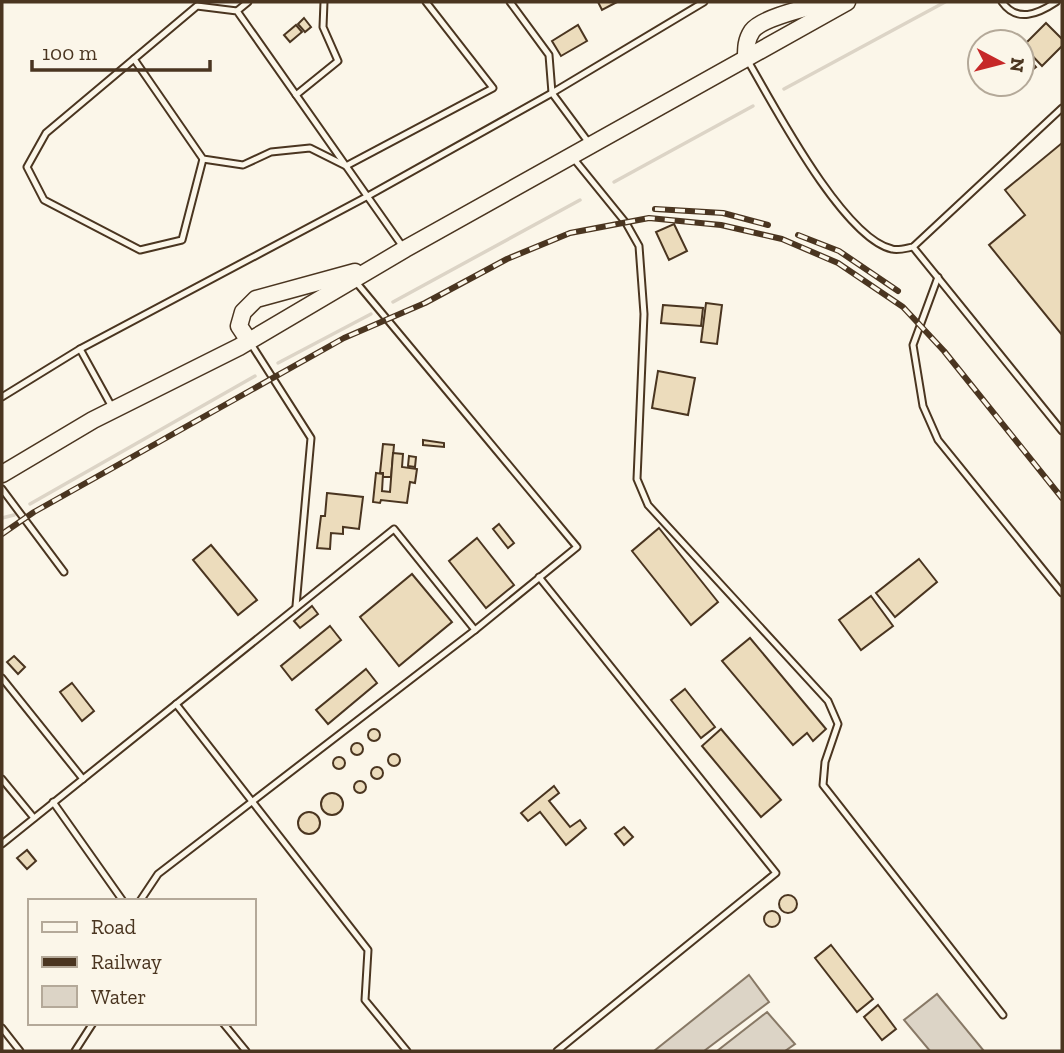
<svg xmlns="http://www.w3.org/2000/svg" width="1064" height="1053" font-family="'Zilla Slab',serif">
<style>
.water{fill:#dcd4c6;stroke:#887966;stroke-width:2}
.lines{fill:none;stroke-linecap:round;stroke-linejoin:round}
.stream{stroke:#dcd4c6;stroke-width:3.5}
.building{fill:#ecdcbc;stroke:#4a3520;stroke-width:2}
.lane-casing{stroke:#4a3520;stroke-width:9}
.secondary-casing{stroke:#4a3520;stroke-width:19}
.lane{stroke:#fbf6e9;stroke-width:5}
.secondary{stroke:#fbf6e9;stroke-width:16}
.rail-casing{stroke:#4a3520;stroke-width:6}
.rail{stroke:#fbf6e9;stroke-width:3.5;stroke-dasharray:10;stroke-linecap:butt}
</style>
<rect width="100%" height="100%" fill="#fbf6e9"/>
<g class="water">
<path d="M749 975 769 1002 704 1051H654Z"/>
<path d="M937 994 984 1051H930L904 1020Z"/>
<path d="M767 1012 795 1044 785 1051H717Z"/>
</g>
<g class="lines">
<g class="stream">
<path d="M784 89 945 2"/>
<path d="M614 182 753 106"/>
<path d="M393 302 580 200"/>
<path d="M278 363 371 314"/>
<path d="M30 504 255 376"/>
<path d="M2 518 14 515"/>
</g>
</g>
<g class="building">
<path d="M598 2H617L602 10Z"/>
<path d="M304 18 311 27 305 32 298 24Z"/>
<path d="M1046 23 1062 39V46L1042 66 1023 46Z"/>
<path d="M296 25 302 32 290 42 284 35Z"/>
<path d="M578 25 587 41 561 56 552 41Z"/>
<path d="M1022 51 1036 67 1028 73 1022 66Z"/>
<path d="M1062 143V335L989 245 1025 215 1005 190Z"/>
<path d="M674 224 687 251 669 260 656 232Z"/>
<path d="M706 303 722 305 717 344 701 342Z"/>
<path d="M663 305 703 308 701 326 661 323Z"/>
<path d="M658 371 695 378 688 415 652 408Z"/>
<path d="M423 440 444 443V447L423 445Z"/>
<path d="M383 444 394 445 391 477H383V473H380Z"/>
<path d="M393 453 403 454 402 467 417 469 415 483 410 482 407 503 381 500 380 503 373 502 376 473 383 474 382 491 390 492Z"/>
<path d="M409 456 416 457 415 467 408 466Z"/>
<path d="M327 493 363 497 359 529 343 527V534L331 533 330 549 317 548 321 516H325Z"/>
<path d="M499 524 514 543 508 548 493 529Z"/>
<path d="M659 528 718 602 691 625 632 551Z"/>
<path d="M477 538 514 585 486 608 449 561Z"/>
<path d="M211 545 257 600 238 615 193 560Z"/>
<path d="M919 559 937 582 895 617 876 593Z"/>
<path d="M412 574 452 622 399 666 360 617Z"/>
<path d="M871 596 893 626 861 650 839 620Z"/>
<path d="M312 606 318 614 300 628 294 621Z"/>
<path d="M330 626 341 640 292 680 281 666Z"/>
<path d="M750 638 826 729 813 741 807 733 793 745 722 661Z"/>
<path d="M14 656 25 667 18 674 7 662Z"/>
<path d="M366 669 377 683 328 724 316 710Z"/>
<path d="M72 683 94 711 82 721 60 692Z"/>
<path d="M685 689 715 727 701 738 671 700Z"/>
<path d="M721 729 781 800 761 817 702 746Z"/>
<circle cx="374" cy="735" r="6"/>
<circle cx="357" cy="749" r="6"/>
<circle cx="394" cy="760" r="6"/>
<circle cx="339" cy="763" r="6"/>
<circle cx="377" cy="773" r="6"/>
<circle cx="360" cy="787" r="6"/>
<path d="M554 786 559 793 549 801 570 827 580 820 586 828 566 845 540 812 528 821 521 813Z"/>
<circle cx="332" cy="804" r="11"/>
<circle cx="309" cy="823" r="11"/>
<path d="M624 827 633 837 624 845 615 834Z"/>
<path d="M27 850 36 861 27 869 17 858Z"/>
<circle cx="788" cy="904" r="9"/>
<circle cx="772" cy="919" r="8"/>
<path d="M831 945 873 999 857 1012 815 958Z"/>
<path d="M878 1005 896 1029 882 1040 864 1017Z"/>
</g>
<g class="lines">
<defs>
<g id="lane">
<path d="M510 2 549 55 552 93 589 143"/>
<path d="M1002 2C1017 23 1038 14 1056 2"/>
<path d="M237 11 248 2"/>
<path d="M134 59 203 159 243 165 271 152 310 148 346 166 493 88 426 2"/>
<path d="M748 61C773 104 843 238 892 249 898 251 907 248 913 247L1062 108"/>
<path d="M296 95 338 61 323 27 324 2"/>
<path d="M203 159 182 240 140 250 44 200 27 167 46 133 197 6 237 11 403 247"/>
<path d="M574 159 626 223 639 246 644 314 637 479 648 505 828 701 838 724 825 762 823 785 1003 1015"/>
<path d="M913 247 1062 431"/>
<path d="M938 277 913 345 923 406 938 440 1062 593"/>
<path d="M251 344 311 438 296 606"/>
<path d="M80 349 112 407"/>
<path d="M2 397 80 349 368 196 552 93 704 2"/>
<path d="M2 489 64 572"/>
<path d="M539 577 776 873 557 1051"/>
<path d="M2 678 83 779"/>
<path d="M176 704 368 950 365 1000 407 1051"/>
<path d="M2 779 34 818"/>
<path d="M53 802 123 901"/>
<path d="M2 844 394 529 475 630"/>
<path d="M140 901 158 874 475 630 577 547 356 282"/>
<path d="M223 1023 246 1051"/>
<path d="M2 1028 20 1051"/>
<path d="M75 1051 93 1023"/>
</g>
<g id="secondary">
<path d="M746 58C746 48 746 40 752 31 762 17 811 7 828 2"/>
<path d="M249 341 239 326 243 312 256 299 355 272"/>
<path d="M2 474 93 420 239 347 405 249 847 2"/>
</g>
</defs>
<use href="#lane" class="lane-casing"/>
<use href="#secondary" class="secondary-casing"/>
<use href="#lane" class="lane"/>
<use href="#secondary" class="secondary"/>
<defs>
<g id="rail">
<path d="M655 209 723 213 768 225"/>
<path d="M798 235 839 251 898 291"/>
<path d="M2 534 34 512 344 338 425 303 507 259 570 233 649 218 721 225 782 239 838 263 903 307 944 351 1062 498"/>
</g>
</defs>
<use href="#rail" class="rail-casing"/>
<use href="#rail" class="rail"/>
</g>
<rect width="1064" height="1053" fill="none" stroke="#4a3520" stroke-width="7"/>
<rect x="28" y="899" width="228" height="126" fill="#fbf6e9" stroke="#b4a999" stroke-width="2"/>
<rect x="42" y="922" width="35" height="10" fill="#fbf6e9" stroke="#b4a999" stroke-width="2"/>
<text x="91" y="934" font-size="21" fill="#4a3520">Road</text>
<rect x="42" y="957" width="35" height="10" fill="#4a3520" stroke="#b4a999" stroke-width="2"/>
<text x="91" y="969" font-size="21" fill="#4a3520">Railway</text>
<rect x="42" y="986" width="35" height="21" fill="#dcd4c6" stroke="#b4a999" stroke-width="2"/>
<text x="91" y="1004" font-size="21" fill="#4a3520">Water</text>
<g transform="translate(1001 63) rotate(97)"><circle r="33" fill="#fbf6e9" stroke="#b4a999" stroke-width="2"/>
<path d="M0-5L12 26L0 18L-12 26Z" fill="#c62828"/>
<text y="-10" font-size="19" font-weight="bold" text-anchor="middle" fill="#4a3520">N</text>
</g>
<path d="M32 60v10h178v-10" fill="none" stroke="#4a3520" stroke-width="3.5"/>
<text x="42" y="60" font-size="21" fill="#4a3520" stroke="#fbf6e9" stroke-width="5" paint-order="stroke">100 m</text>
</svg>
